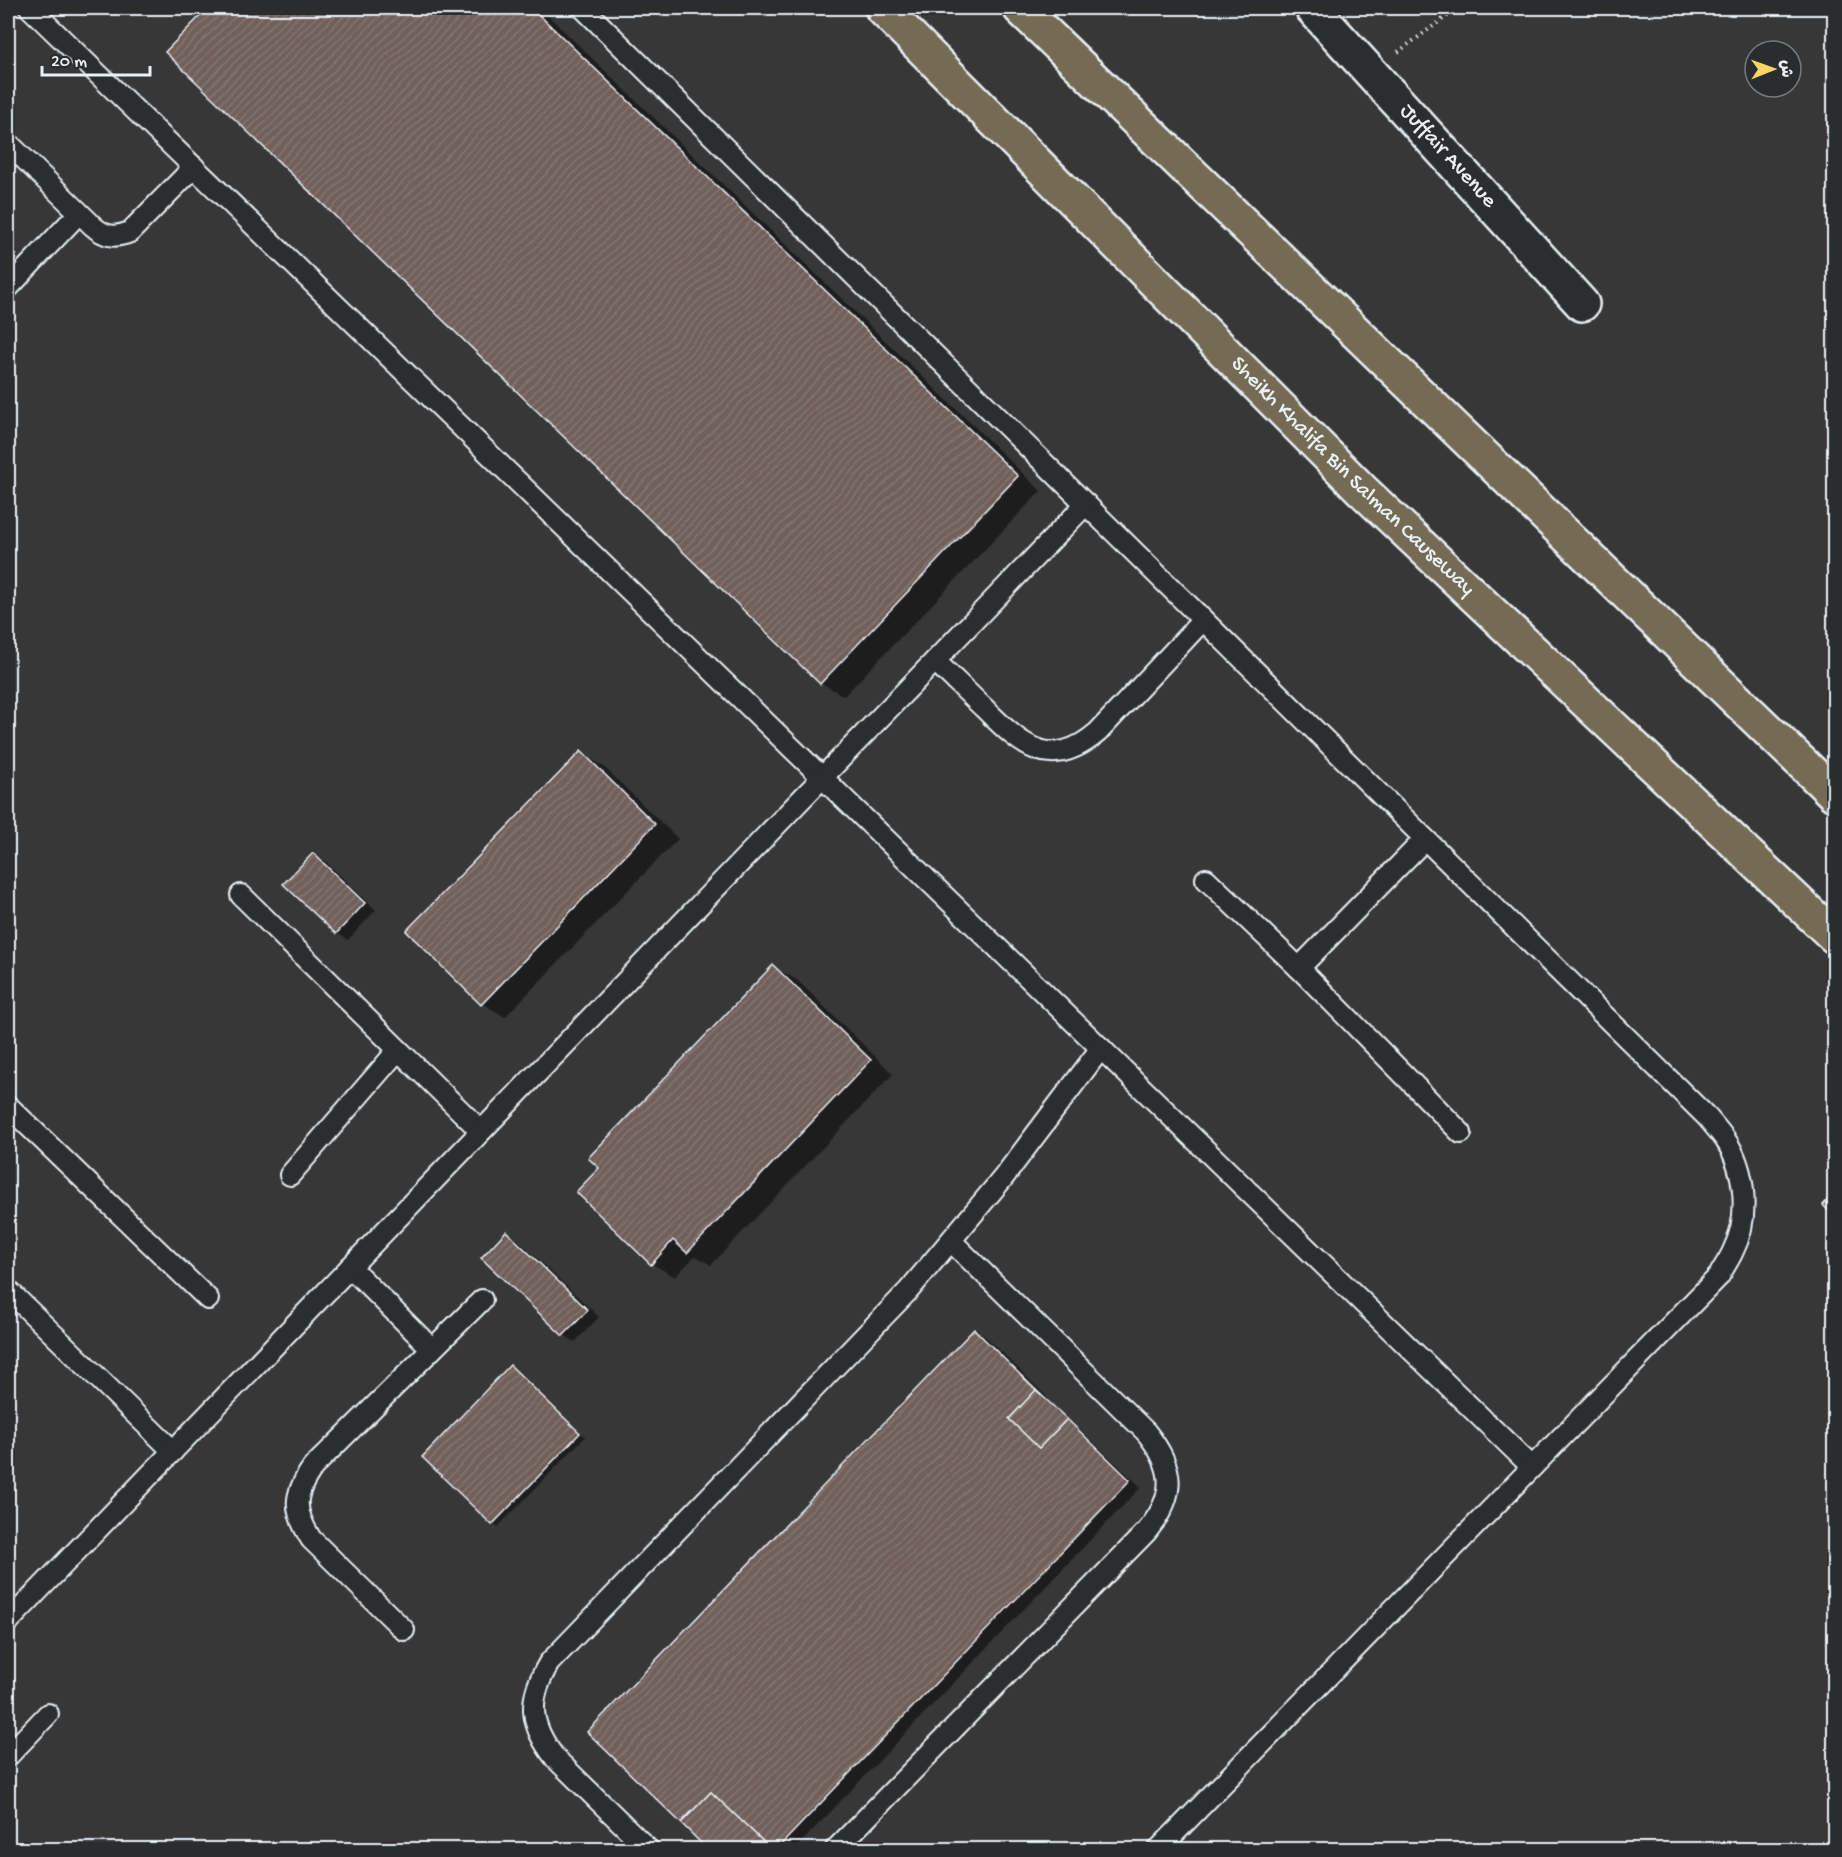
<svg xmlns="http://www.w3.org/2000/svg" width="1842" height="1857" font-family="'Gochi Hand','Playpen Sans Arabic',sans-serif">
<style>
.shadow{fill:#0007}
.building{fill:url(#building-hatch);stroke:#e8f1f8;stroke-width:1.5}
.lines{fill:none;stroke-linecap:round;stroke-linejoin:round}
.service-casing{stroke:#e8f1f8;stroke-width:24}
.minor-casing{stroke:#e8f1f8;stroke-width:38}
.motorway-casing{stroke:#e8f1f8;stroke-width:38}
.path{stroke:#e8f1f8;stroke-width:4;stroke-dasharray:1.5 4.5;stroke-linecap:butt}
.service{stroke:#2a2d2e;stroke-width:20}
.minor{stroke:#2a2d2e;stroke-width:33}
.motorway{stroke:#746b52;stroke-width:33}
.labels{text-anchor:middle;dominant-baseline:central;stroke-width:4.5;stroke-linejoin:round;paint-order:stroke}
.street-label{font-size:22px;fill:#e8f1f8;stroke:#2a2d2e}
</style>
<defs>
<pattern id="building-hatch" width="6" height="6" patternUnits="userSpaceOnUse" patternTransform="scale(1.5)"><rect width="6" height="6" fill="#715f5a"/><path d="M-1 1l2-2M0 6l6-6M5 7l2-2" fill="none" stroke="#857672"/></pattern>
</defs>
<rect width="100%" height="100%" fill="#383737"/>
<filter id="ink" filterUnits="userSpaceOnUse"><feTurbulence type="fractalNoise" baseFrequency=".0167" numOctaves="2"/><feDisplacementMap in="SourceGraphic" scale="12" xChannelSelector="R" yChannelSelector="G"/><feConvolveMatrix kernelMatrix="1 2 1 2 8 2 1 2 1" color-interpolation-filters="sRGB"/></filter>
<g filter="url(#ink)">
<g class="shadow">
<path d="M210 8H540L1041 491 844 696 821 683 167 52Z"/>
<path d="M581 753 604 767 678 839 505 1017 482 1003Z"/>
<path d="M313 854 325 861 376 910 348 940 337 933Z"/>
<path d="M773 967 797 980 893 1074 711 1265 695 1256 675 1277 651 1263 601 1168Z"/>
<path d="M507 1233 518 1240 599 1317 575 1342 564 1335Z"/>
<path d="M974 1330 986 1337 1047 1397 1046 1398 1141 1487 794 1850H710Z"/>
<path d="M511 1367 585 1437 498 1527 493 1524Z"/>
</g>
<g class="building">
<path d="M208 8H532L1018 476 820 684 165 52Z"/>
<path d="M581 751 655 824 481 1005 406 931Z"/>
<path d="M313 853 365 903 336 934 283 884Z"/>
<path d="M773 965 871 1060 687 1253 673 1240 651 1265 576 1192 599 1168 588 1158Z"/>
<path d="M1834 1193V1217L1823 1205Z"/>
<path d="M506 1231 588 1310 563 1336 481 1258Z"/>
<path d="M974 1329 1036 1390 1009 1419 1039 1448 1067 1419 1130 1480 776 1850H772L711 1792 681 1823 587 1732Z"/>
<path d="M510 1365 580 1433 492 1525 422 1457Z"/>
<path d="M1036 1390 1067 1419 1039 1448 1009 1419Z"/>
<path d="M711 1792 772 1850H708L681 1823Z"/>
</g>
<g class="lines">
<defs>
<g id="service">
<path d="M30 8 1532 1467"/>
<path d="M583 8 1707 1117C1713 1124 1719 1131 1725 1139 1746 1170 1750 1217 1733 1251 1729 1260 1723 1268 1719 1276L1158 1850"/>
<path d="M8 143 93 226C105 237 115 238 130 232L194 167"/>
<path d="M8 288 79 213"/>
<path d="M935 661C952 677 968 693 985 709 1021 745 1050 773 1098 732L1203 620"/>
<path d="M1206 879 1299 968 1461 1133"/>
<path d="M241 895 481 1131"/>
<path d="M1299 968 1425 839"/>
<path d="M8 1106 208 1299"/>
<path d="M290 1175 398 1050"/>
<path d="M350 1267 432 1349"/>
<path d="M8 1290 173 1451"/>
<path d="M8 1622 1086 504"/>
<path d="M404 1630 311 1539C293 1510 293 1495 313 1467L482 1300"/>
<path d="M8 1756 48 1714"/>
<path d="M649 1850 556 1759C529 1725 527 1700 549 1663L909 1290 1003 1178 1101 1048"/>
<path d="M835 1850 1147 1531C1177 1494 1175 1468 1146 1432L951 1241"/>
</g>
<g id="minor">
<path id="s1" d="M1312 8 1582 304"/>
</g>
<g id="motorway">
<path id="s2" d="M882 8 1362 490 1834 936"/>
<path d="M1020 8 1834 794"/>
</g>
</defs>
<use href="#service" class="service-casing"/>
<use href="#minor" class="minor-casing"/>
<use href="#motorway" class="motorway-casing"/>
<path class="path" d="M1398 52 1458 8"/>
<use href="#service" class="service"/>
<use href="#minor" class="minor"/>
<use href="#motorway" class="motorway"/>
</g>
</g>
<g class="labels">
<g class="street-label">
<text stroke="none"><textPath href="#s1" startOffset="201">Juffair Avenue</textPath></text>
<text stroke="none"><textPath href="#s2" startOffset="664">Sheikh Khalifa Bin Salman Causeway</textPath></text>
</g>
</g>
<rect width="1842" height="1857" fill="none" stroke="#2a2d2e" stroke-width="30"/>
<rect x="15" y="15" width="1812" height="1827" fill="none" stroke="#e8f1f8" stroke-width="2" filter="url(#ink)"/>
<g transform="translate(1773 69) rotate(89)"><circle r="28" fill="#2a2d2e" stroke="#767b7f" stroke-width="1.5"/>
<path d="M0-4.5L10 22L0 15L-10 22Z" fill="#ffd166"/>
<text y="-9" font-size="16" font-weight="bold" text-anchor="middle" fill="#e8f1f8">ش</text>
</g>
<path d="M42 66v9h108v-9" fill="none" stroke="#e8f1f8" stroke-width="3"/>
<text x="51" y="66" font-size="18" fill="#e8f1f8" stroke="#2a2d2e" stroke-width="4.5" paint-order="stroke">20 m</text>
</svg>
